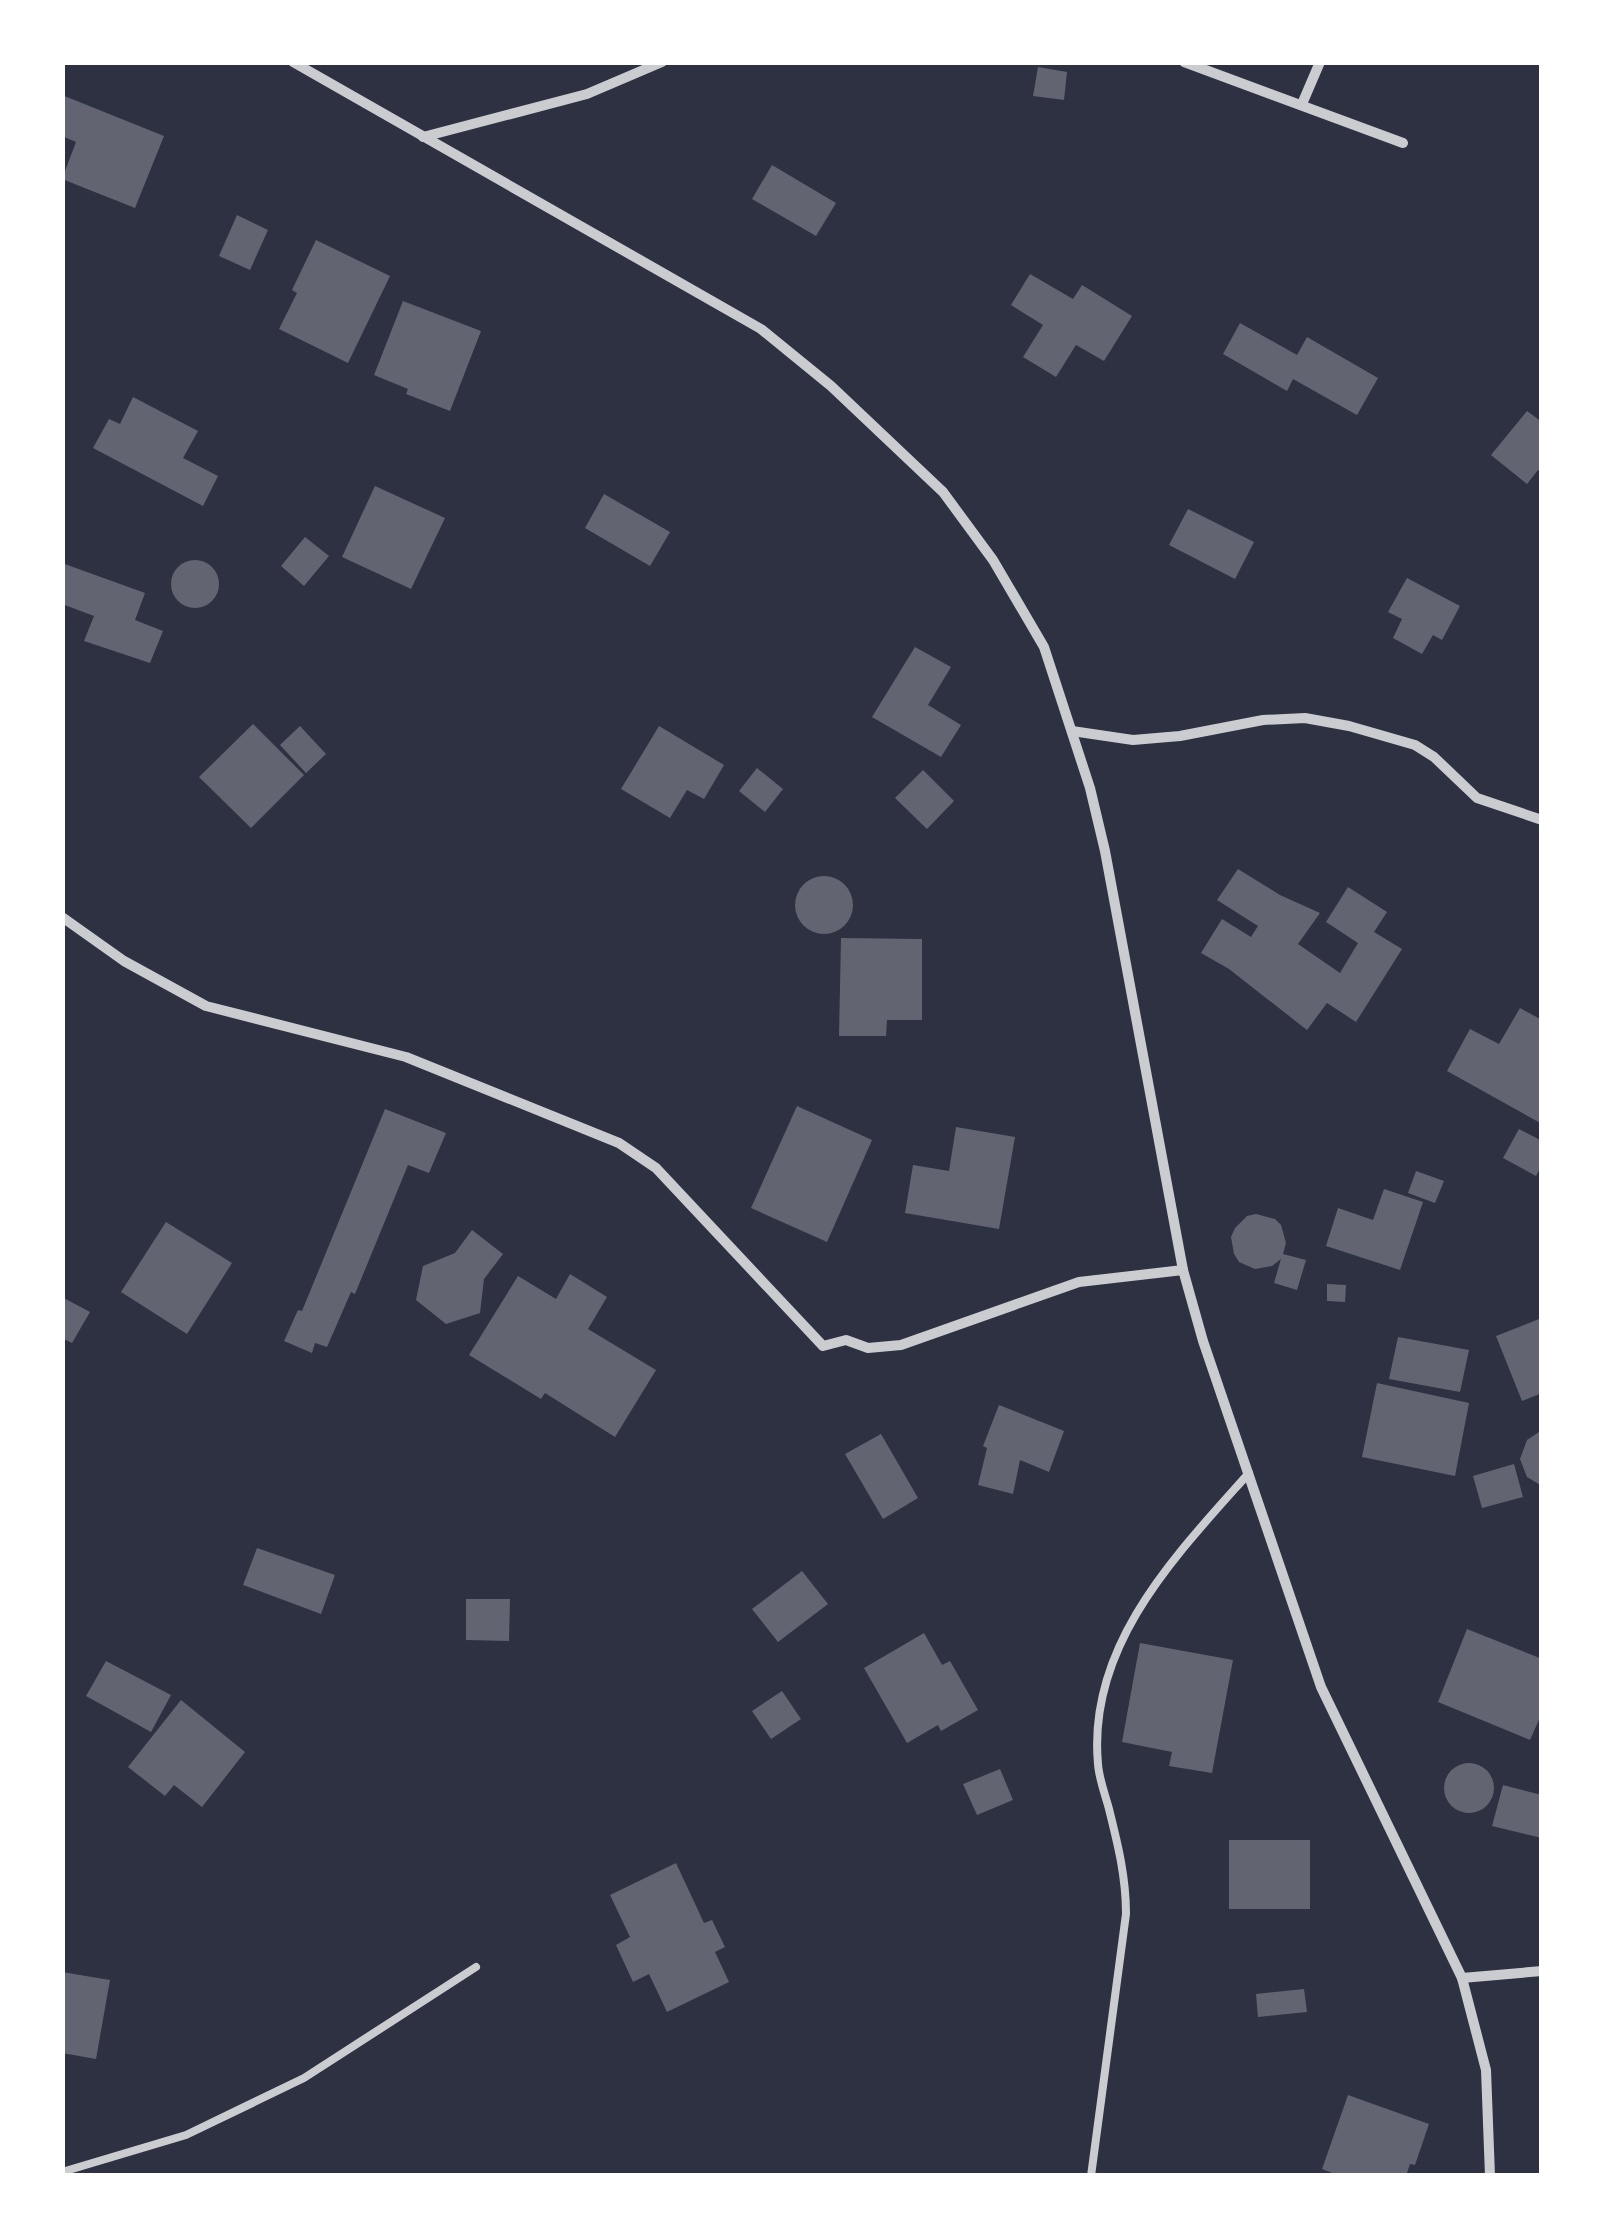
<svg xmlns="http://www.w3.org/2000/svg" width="1604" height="2238" font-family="'PT Sans',sans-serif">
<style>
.building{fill:#626471}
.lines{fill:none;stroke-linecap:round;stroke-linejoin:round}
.service{stroke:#caccd0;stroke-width:8}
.minor{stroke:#caccd0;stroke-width:10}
</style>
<rect width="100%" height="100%" fill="#2d3142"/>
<g class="building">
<path d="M1038 67 1067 72 1064 100 1033 96Z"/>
<path d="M62 95 164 136 135 208 62 179 76 142 62 136Z"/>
<path d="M772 165 836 203 816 236 752 199Z"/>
<path d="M237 215 268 230 250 270 219 256Z"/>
<path d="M316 240 390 276 348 363 279 329 297 293 292 290Z"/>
<path d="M1030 274 1073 299 1082 285 1132 316 1104 361 1076 345 1056 377 1023 357 1043 325 1011 305Z"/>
<path d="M403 301 481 331 450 411 406 394 408 389 374 375Z"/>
<path d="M1240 323 1297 355 1307 337 1378 378 1357 415 1293 379 1287 391 1223 354Z"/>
<path d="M133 397 198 431 183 458 218 476 203 506 93 448 109 419 120 424Z"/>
<path d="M1527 411 1542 422V473L1538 470 1527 484 1491 455Z"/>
<path d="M375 486 445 518 411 589 342 557Z"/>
<path d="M604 494 670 532 650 566 585 528Z"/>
<path d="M1188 509 1254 542 1235 579 1169 545Z"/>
<path d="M305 537 329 556 304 586 281 566Z"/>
<circle cx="195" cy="584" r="24"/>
<path d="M62 563 145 593 135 620 163 631 150 663 84 641 94 616 62 604Z"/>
<path d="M1407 578 1460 606 1442 640 1433 635 1422 654 1393 638 1402 619 1388 612Z"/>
<path d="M915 647 951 667 928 705 961 725 941 757 872 717Z"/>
<path d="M253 724 304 775 251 828 199 777Z"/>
<path d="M300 726 326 754 306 773 280 745Z"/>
<path d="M659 726 724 765 704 799 687 790 670 818 621 789Z"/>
<path d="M757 768 783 789 765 812 739 791Z"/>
<path d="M923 770 954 801 927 829 895 798Z"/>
<path d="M1238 869 1280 895 1320 913 1298 944 1340 973 1358 943 1326 922 1348 887 1387 912 1374 932 1402 949 1356 1022 1327 1003 1307 1030 1229 969 1201 953 1222 919 1251 937 1258 926 1217 900Z"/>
<circle cx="824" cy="905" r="29"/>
<path d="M841 938 922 939V1020H887L886 1036H839Z"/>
<path d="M1520 1008 1542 1020V1124L1447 1071 1470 1029 1499 1044Z"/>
<path d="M797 1106 872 1140 827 1242 751 1208Z"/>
<path d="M385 1109 446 1133 429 1173 408 1165 355 1294 351 1292 327 1347 315 1343 312 1353 284 1341 298 1310 302 1311Z"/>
<path d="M956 1127 1015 1137 999 1229 905 1213 913 1165 949 1171Z"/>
<path d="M1519 1129 1542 1141V1165L1536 1176 1503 1158Z"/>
<path d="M1416 1171 1444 1181 1435 1203 1408 1193Z"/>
<path d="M1384 1189 1423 1202 1400 1270 1326 1246 1338 1208 1373 1220Z"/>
<path d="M1256 1214 1275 1219 1281 1225 1286 1243 1283 1254 1306 1260 1297 1290 1274 1283 1281 1259 1272 1266 1255 1269 1239 1262 1234 1254 1231 1237 1235 1228 1247 1216Z"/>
<path d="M166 1222 232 1263 187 1334 121 1292Z"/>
<path d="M472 1230 503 1254 484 1279 480 1313 446 1324 416 1300 423 1266 455 1253Z"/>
<path d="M570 1274 607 1297 588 1329 656 1370 615 1437 545 1393 541 1399 469 1355 518 1276 556 1299Z"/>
<path d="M1327 1284 1346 1285 1345 1302 1327 1301Z"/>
<path d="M62 1297 90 1312 72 1343 62 1338Z"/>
<path d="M1539 1319 1542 1326V1393L1522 1401 1496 1336Z"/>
<path d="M1398 1337 1469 1350 1460 1392 1389 1379Z"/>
<path d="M1377 1383 1469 1403 1455 1476 1362 1457Z"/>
<path d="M999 1405 1064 1431 1049 1472 1020 1460 1013 1494 978 1485 987 1448 983 1446Z"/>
<path d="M1542 1430V1486L1527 1477 1520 1459 1527 1440Z"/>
<path d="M881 1434 918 1498 883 1519 845 1454Z"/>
<path d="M1514 1464 1523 1497 1482 1508 1473 1476Z"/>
<path d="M257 1548 335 1575 321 1614 243 1585Z"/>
<path d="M802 1571 828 1604 778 1642 752 1609Z"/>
<path d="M466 1599H510L509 1641 466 1640Z"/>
<path d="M1467 1629 1542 1659V1713L1530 1740 1438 1702Z"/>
<path d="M924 1633 942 1665 950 1661 978 1710 941 1731 938 1725 907 1743 864 1668Z"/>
<path d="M1140 1643 1233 1660 1212 1773 1169 1766 1172 1752 1122 1742Z"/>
<path d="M106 1661 171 1695 151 1732 86 1696Z"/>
<path d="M782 1691 801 1719 771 1739 752 1711Z"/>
<path d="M181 1700 245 1752 202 1807 174 1785 165 1796 128 1767Z"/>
<circle cx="1469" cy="1788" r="25"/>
<path d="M1000 1769 1013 1800 977 1815 963 1784Z"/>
<path d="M1503 1785 1542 1795V1838L1492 1826Z"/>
<rect x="1229" y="1840" width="81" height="69"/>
<path d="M676 1863 704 1923 712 1920 725 1947 715 1952 729 1982 667 2012 649 1974 633 1982 616 1945 630 1937 610 1895Z"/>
<path d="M62 1972 110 1980 96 2059 62 2053Z"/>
<path d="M1304 1989 1307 2012 1258 2017 1256 1994Z"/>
<path d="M1348 2095 1429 2124 1415 2165 1410 2164 1406 2176H1340L1322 2169Z"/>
</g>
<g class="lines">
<g class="service">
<path d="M62 2172 186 2135 304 2078 476 1967"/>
<path d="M1091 2176 1126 1914C1126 1877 1118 1845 1109 1809 1105 1794 1099 1779 1098 1764 1087 1645 1176 1555 1249 1473"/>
</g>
<g class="minor">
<path d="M293 62 761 329 831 386 943 492 993 560 1044 647 1090 788 1105 851 1183 1270 1203 1341 1321 1687 1462 1978 1486 2070 1490 2176"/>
<path d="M1184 62 1403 143"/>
<path d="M1302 104 1320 62"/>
<path d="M423 137 587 94 662 62"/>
<path d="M1072 731 1133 740 1180 736 1263 720 1305 718 1349 726 1415 745 1434 757 1477 798 1542 820"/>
<path d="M62 917 124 961 206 1006 406 1057 619 1143 656 1168 823 1346 846 1340 868 1348 901 1345 1079 1282 1183 1270"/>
<path d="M1462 1978 1542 1971"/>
</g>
</g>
<rect width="1604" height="2238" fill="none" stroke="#ffffff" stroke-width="130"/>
</svg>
